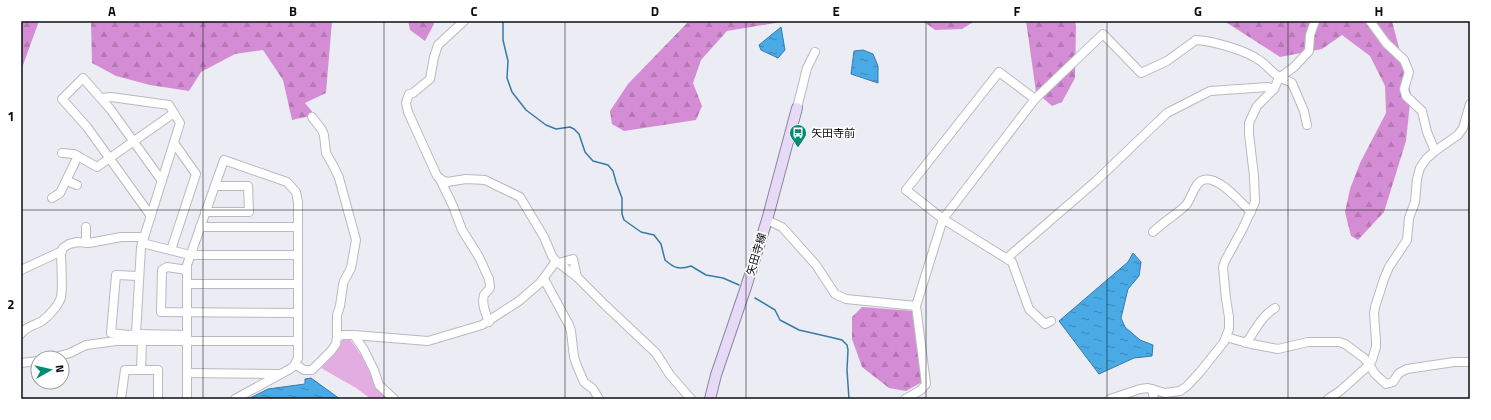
<svg xmlns="http://www.w3.org/2000/svg" width="1491" height="420" font-family="'Titillium Web','Noto Sans JP',sans-serif">
<style>
.forest{fill:url(#forest-firs)}
.green{fill:#e3ade2}
.water{fill:url(#water-ripples);stroke:#377ba6}
.lines{fill:none;stroke-linecap:round;stroke-linejoin:round}
.stream{stroke:#377ba6;stroke-width:1.5}
.minor-casing{stroke:#b9b9c1;stroke-width:10}
.major-casing{stroke:#9083a2;stroke-width:12}
.minor{stroke:#fff;stroke-width:8}
.major{stroke:#e7daf7;stroke-width:10}
.grid{fill:none;stroke:#0d0e10;stroke-width:1;stroke-opacity:0.55}
.labels{text-anchor:middle;dominant-baseline:central;stroke-width:3.5;stroke-linejoin:round;paint-order:stroke}
.poi-label{font-size:11px;fill:#0d0e10;stroke:#fff;text-anchor:start}
.street-label{font-size:11px;fill:#0d0e10;stroke:#fff}
.neatline{fill:none;stroke:#0d0e10;stroke-width:1.5}
.grid-label{font-size:13px;text-anchor:middle;font-weight:bold;fill:#0d0e10}
</style>
<defs>
<pattern id="forest-firs" width="22" height="20" patternUnits="userSpaceOnUse"><rect width="22" height="20" fill="#d48dd4"/><path d="M5 1l3.5 6h-7zM16 11l3.5 6h-7z" fill="#b578b5"/></pattern>
<pattern id="water-ripples" width="26" height="14" patternUnits="userSpaceOnUse"><rect width="26" height="14" fill="#49aae6"/><path d="M2 4q2-2 4 0t4 0M15 11q2-2 4 0t4 0" fill="none" stroke="#3b89b9"/></pattern>
</defs>
<rect width="100%" height="100%" fill="#ecedf4"/>
<g class="forest">
<path d="M21 21H39L22 68 21 84Z"/>
<path d="M91 21H332L326 93 305 103 315 115 292 120 283 80 263 50 235 54 201 72 189 91 150 85 116 76 92 63Z"/>
<path d="M408 21H433L434 24 425 41 410 30Z"/>
<path d="M689 21H787L727 31 701 60 693 83 702 106 696 120 624 131 612 124 610 111 628 84Z"/>
<path d="M923 21H975L962 29 935 30Z"/>
<path d="M1026 21H1075L1076 26 1075 78 1062 102 1052 106 1036 92Z"/>
<path d="M1224 21H1392L1411 94 1406 141 1384 212 1358 240 1351 236 1345 212 1350 189 1360 163 1386 113 1385 86 1370 56 1342 35 1322 49 1280 57Z"/>
<path d="M862 307 913 311 922 382 906 391 889 388 862 367 852 339V317Z"/>
</g>
<path class="green" d="M349 338 392 399H371L356 388 321 368 332 356 343 339Z"/>
<g class="water">
<path d="M781 27 785 50 778 58 761 50 759 45Z"/>
<path d="M863 50 873 54 878 66V83L851 74 854 51Z"/>
<path d="M1133 253 1141 262 1139 276 1128 289 1121 318 1125 327 1140 340 1153 345 1152 356 1134 358 1099 374 1059 321 1128 262Z"/>
<path d="M311 378 340 399H248L268 389 305 384V379Z"/>
</g>
<g class="lines">
<g class="stream">
<path d="M503 21V40L508 61 507 78 512 92 526 110 546 125 556 129 570 127 574 129 579 134 585 152 593 161 608 165 613 171 616 182 622 198V214L624 220 641 232 654 235 661 244 665 260C674 268 679 270 691 266L706 275 723 278 739 285"/>
<path d="M755 298 775 310 780 320 799 330 834 338 842 340 847 345 848 350 847 370 849 399"/>
<path d="M1322 399 1326 397"/>
</g>
<defs>
<g id="minor">
<path d="M464 21 438 45 434 57 430 79 413 93 409 94 406 103 408 112 437 176 442 180 447 182 466 179 485 180 520 197 544 237 552 256 556 261 577 277 605 305 656 353 670 375 691 399"/>
<path d="M1370 21 1386 43 1404 60 1409 72 1404 89 1406 96 1422 111 1427 132 1435 151"/>
<path d="M102 98 111 97 169 105 180 123 141 247 136 334"/>
<path d="M1035 99 999 72 906 190 943 219 1012 262 1029 309 1045 324 1051 321"/>
<path d="M797 108 807 68 815 52"/>
<path d="M62 153 74 154 97 167 174 113"/>
<path d="M440 179 453 206 462 230 479 257 489 279 490 287C489 291 486 292 484 295 481 304 486 314 489 322"/>
<path d="M67 181 77 185"/>
<path d="M52 198 60 193 78 156"/>
<path d="M205 212H249L248 186H215"/>
<path d="M151 216 87 127 62 99 83 78 111 110 162 181"/>
<path d="M767 220 782 227 816 265 835 294 846 299 916 306 943 219 1035 99 1103 34 1141 73 1167 61 1196 40C1213 41 1245 50 1259 60 1266 64 1271 72 1278 76 1282 80 1287 80 1292 83L1304 111 1307 125"/>
<path d="M200 227H298"/>
<path d="M1153 232C1163 222 1176 215 1186 205 1192 198 1193 186 1201 181 1216 172 1241 203 1251 212"/>
<path d="M86 243V227"/>
<path d="M142 243 190 255H298"/>
<path d="M171 250 196 174 174 143"/>
<path d="M1007 258 1096 181 1167 113 1210 91 1268 87 1274 89"/>
<path d="M559 263 573 259 577 277"/>
<path d="M21 270 62 251"/>
<path d="M187 270 167 267 162 270 161 312 298 313"/>
<path d="M139 276 116 275 111 333 128 335 136 334 187 335"/>
<path d="M544 279 569 325 571 331 574 357 577 366 584 382 593 389 599 399"/>
<path d="M187 284H298"/>
<path d="M21 334C26 326 34 326 42 321 49 316 59 305 61 297 63 288 61 262 61 253L63 248 69 244 78 242 89 243 121 237H144"/>
<path d="M354 335 364 350 374 370 379 385 394 399"/>
<path d="M337 337 343 335H354L428 341 482 325 519 301 540 283 556 261"/>
<path d="M1226 337 1251 344 1278 349 1308 342H1339L1345 344 1364 358 1369 364 1375 374 1386 384 1393 382 1399 373 1407 369 1454 362H1470"/>
<path d="M1246 343C1256 330 1261 316 1275 308"/>
<path d="M52 358 70 353 86 345 116 341H298"/>
<path d="M21 363 38 361"/>
<path d="M295 364 304 370H312L331 351 336 344 337 337V315L340 306 343 285 344 281 351 268 356 240 339 178 334 167 326 153 324 135 322 130 312 117"/>
<path d="M141 370 142 340"/>
<path d="M187 373 280 374"/>
<path d="M1152 389 1154 399"/>
<path d="M121 399 125 370H158V399"/>
<path d="M187 399V265L224 160 287 182 296 192 298 202V358L294 366 290 369 235 399"/>
<path d="M905 399 921 390 926 384 916 306"/>
<path d="M1110 399 1140 389 1148 388 1165 393 1180 391 1187 386 1200 372 1224 342 1229 329V317L1226 299 1223 267 1225 261 1243 228 1255 202 1254 176 1249 134V123L1257 106 1274 89 1279 78 1294 67 1309 51 1310 35 1315 21"/>
<path d="M1328 399 1340 391 1368 366 1372 360 1376 347V340L1374 314 1375 307 1384 279 1389 267 1407 240 1409 218 1415 202 1417 179 1420 168 1426 159 1435 151 1458 135 1463 128 1470 104"/>
</g>
<path id="major" d="M710 399 716 375 746 287 767 220 797 108"/>
</defs>
<use href="#minor" class="minor-casing"/>
<use href="#major" class="major-casing"/>
<use href="#minor" class="minor"/>
<use href="#major" class="major"/>
</g>
<path class="grid" d="M203 21V399M384 21V399M565 21V399M746 21V399M926 21V399M1107 21V399M1288 21V399M21 210H1470"/>
<defs>
<symbol id="bus-pin" viewBox="-11 -11 22 30"><path d="M0 17L-7.5 6A9.5 9.5 0 1 1 7.5 6Z" fill="#038c73" stroke="#fff"/><path d="M-5-6H5V4H4V6H2V4H-2V6H-4V4H-5ZM-3.5-4V0h7V-4ZM-3.5 1.2v1.5H-2V1.2ZM2 1.2v1.5H3.5V1.2Z" fill="#fff"/></symbol>
</defs>
<g fill-rule="evenodd">
<use href="#bus-pin" x="788" y="123" width="20" height="27"/>
</g>
<g class="labels">
<g class="poi-label">
<text x="811" y="133">矢田寺前</text>
</g>
<g class="street-label">
<text transform="translate(756 254) rotate(-73)">矢田寺線</text>
</g>
</g>
<rect width="1491" height="420" fill="none" stroke="#ffffff" stroke-width="44"/>
<g transform="translate(50 370) rotate(82)"><circle r="19" fill="#ffffff" stroke="#9e9f9f"/>
<path d="M0-3L7 15L0 10L-7 15Z" fill="#038c73"/>
<text y="-6" font-size="11" font-weight="bold" text-anchor="middle" fill="#0d0e10">N</text>
</g>
<rect x="22" y="22" width="1447" height="376" class="neatline"/>
<g class="grid-label">
<text x="112" y="16">A</text>
<text x="293" y="16">B</text>
<text x="474" y="16">C</text>
<text x="655" y="16">D</text>
<text x="836" y="16">E</text>
<text x="1017" y="16">F</text>
<text x="1198" y="16">G</text>
<text x="1379" y="16">H</text>
<text x="11" y="121">1</text>
<text x="11" y="309">2</text>
</g>
</svg>
